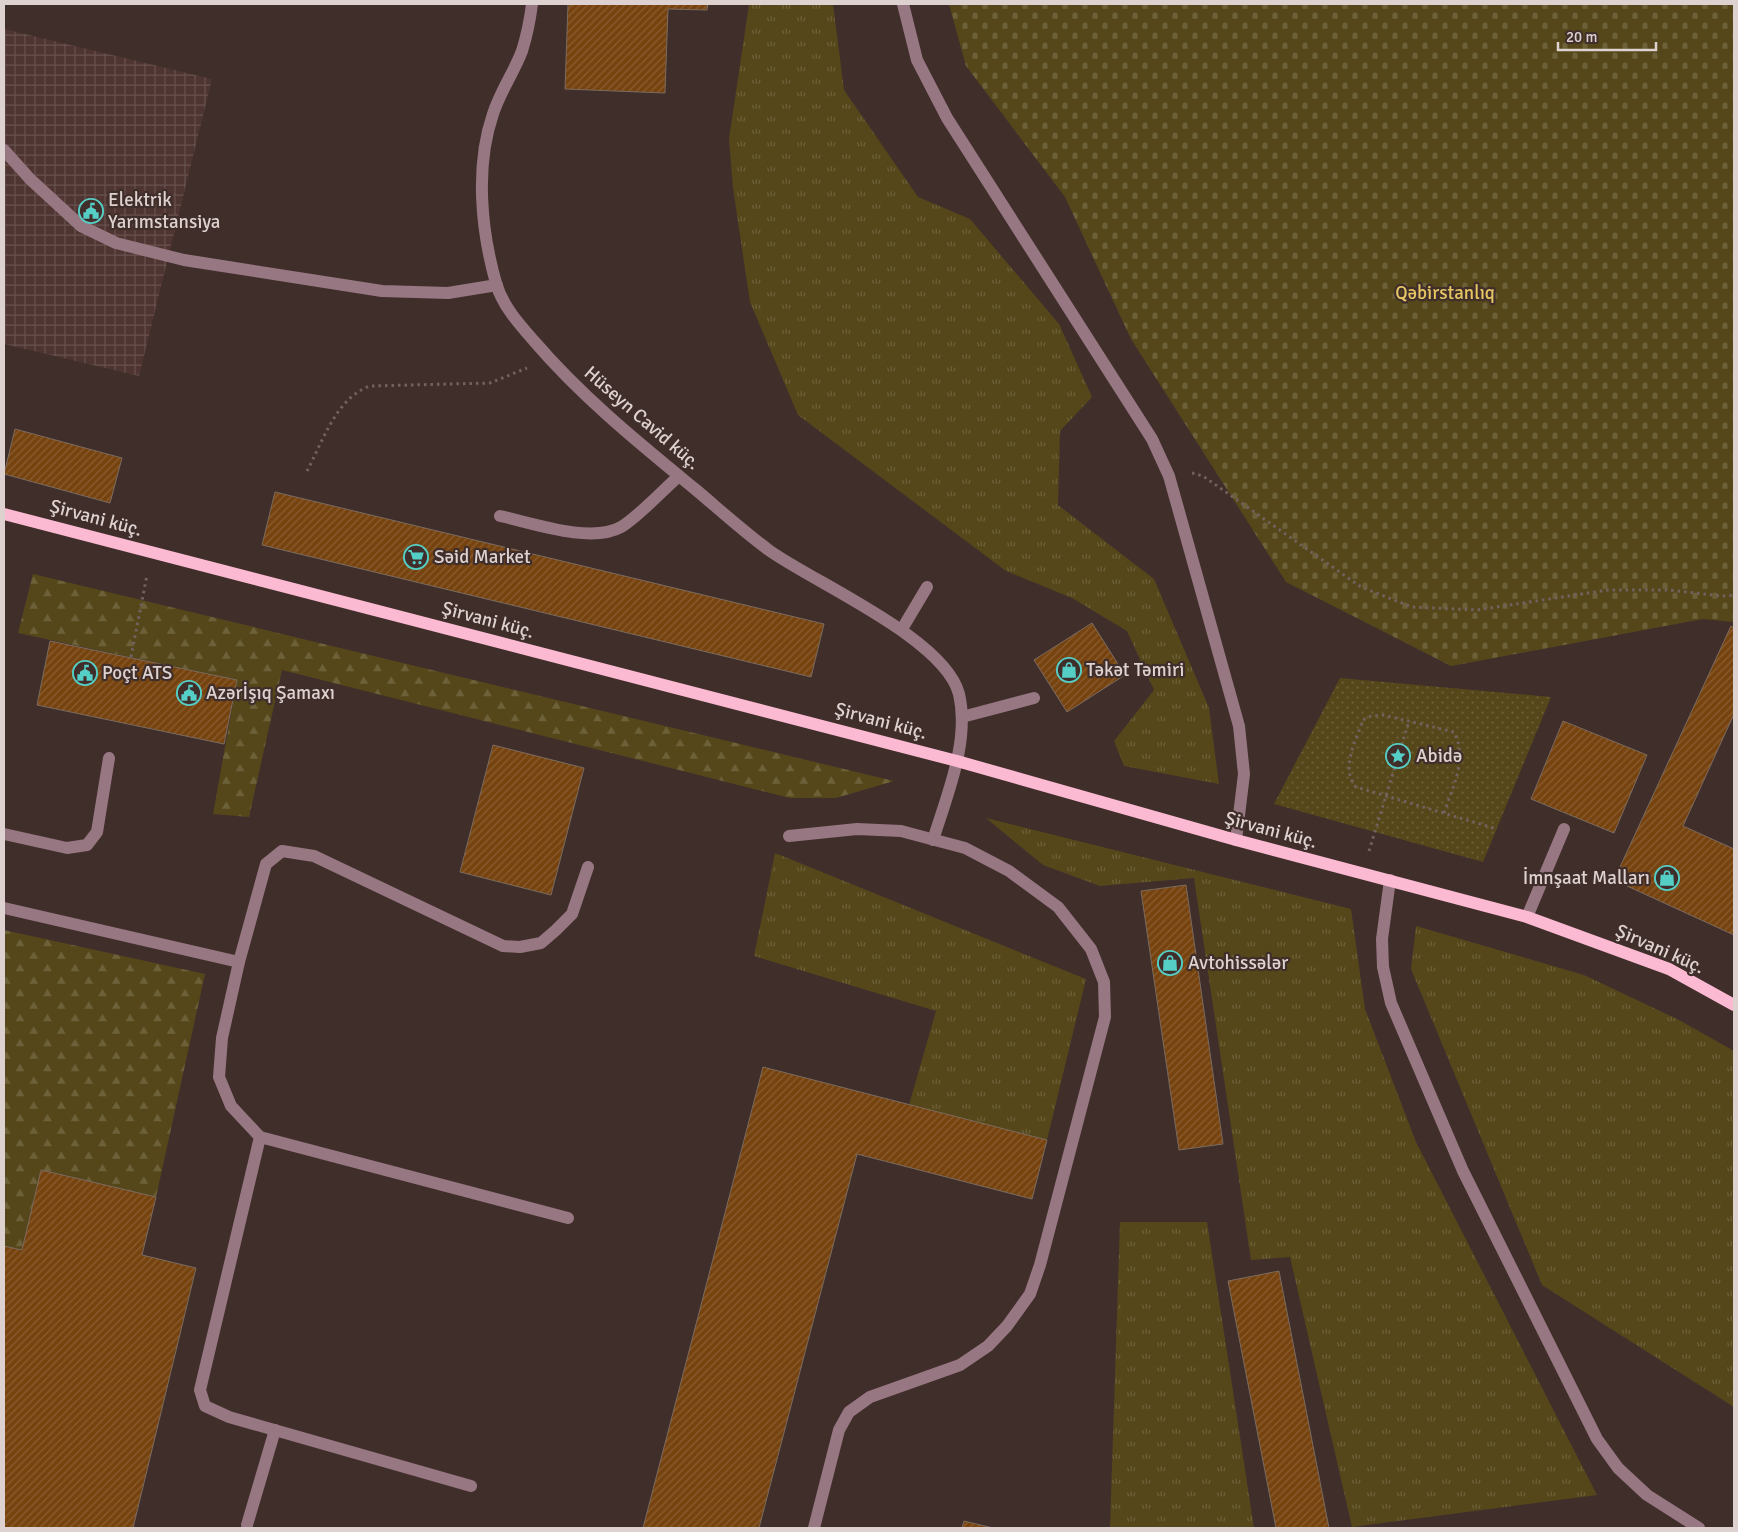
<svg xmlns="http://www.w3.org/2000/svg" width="1738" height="1532" font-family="Signika,sans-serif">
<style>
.industrial{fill:url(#industrial-grid)}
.grass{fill:url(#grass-tufts)}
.forest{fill:url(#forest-firs)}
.cemetery{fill:url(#cemetery-stones)}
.park{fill:url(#park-dots)}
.building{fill:url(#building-hatch);stroke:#7b6b5f}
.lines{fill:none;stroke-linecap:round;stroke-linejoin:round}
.path{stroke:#72625f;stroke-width:3;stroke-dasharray:2.5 4;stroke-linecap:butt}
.minor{stroke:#977782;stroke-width:12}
.major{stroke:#fbbad1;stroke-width:12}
.labels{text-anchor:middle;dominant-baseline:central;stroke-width:4.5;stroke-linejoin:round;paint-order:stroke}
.poi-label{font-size:19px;fill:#ded2d0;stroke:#402e2b;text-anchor:start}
.park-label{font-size:19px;fill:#e5c663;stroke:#402e2b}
.street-label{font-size:19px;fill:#ded2d0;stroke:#402e2b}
</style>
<defs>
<pattern id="industrial-grid" width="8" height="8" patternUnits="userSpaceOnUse" patternTransform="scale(1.25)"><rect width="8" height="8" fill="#4e3531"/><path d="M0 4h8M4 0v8" fill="none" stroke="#67514e"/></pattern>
<pattern id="grass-tufts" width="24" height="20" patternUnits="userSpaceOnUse" patternTransform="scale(1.25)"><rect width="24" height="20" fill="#55471a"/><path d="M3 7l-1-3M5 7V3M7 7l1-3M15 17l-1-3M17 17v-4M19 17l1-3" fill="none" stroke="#6d613a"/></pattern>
<pattern id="forest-firs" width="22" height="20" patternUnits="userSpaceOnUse" patternTransform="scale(1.25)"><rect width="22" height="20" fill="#55471a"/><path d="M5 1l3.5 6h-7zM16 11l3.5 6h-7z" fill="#6d613a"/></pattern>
<pattern id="cemetery-stones" width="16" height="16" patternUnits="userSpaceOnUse" patternTransform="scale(1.25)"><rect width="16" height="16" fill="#55471a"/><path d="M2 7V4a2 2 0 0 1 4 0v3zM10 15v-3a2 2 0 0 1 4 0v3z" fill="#6d613a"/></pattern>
<pattern id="park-dots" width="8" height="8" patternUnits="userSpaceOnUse" patternTransform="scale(1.25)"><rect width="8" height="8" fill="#55471a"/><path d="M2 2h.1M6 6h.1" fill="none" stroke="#6d613a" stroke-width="1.8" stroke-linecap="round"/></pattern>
<pattern id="building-hatch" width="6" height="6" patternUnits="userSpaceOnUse" patternTransform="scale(1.25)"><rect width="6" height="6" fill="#76430f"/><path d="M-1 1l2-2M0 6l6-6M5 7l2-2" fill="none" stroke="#895d31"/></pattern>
</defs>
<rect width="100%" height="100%" fill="#402e2b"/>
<path class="industrial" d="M4 29 212 79 139 376 4 344Z"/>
<g class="grass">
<path d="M749 4H833L844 90 918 197 970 219 1059 324 1092 397 1060 431 1058 505 1154 579 1209 708 1219 784 1124 766 1114 741 1154 690 1127 631 1072 598 1006 571 798 415 750 302 733 188 729 139Z"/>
<path d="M986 818 1351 909 1365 1009 1416 1142 1597 1495 1352 1527 1290 1257 1251 1260 1194 878 1100 886 1043 865Z"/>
<path d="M775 853 1086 979 1047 1140 909 1105 936 1011 754 956Z"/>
<path d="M1416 926 1584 975 1679 1020 1734 1051V1407L1542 1285 1411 969Z"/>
<path d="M1120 1222H1207L1254 1528H1110Z"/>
</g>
<g class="forest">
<path d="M33 574 894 781 836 798H790L282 670 249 817 213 814 237 680 18 633Z"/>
<path d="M4 930 205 974 156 1197 41 1170 22 1250 4 1246Z"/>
</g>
<path class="cemetery" d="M949 4H1734V622L1703 619 1451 666 1286 582 1131 339 1065 197 966 66Z"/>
<path class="park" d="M1340 678 1551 697 1483 862 1274 804Z"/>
<g class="building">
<path d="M568 4H708L707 10 668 9 665 93 565 89Z"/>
<path d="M15 429 122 458 110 503 4 474Z"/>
<path d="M275 492 824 624 811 677 262 545Z"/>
<path d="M1092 623 1125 675 1067 712 1034 660Z"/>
<path d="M1731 626 1734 628V714L1683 826 1734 849V935L1614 880Z"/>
<path d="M50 641 237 680 224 744 37 705Z"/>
<path d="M1563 721 1647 755 1614 833 1531 799Z"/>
<path d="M493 745 584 768 551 895 460 872Z"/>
<path d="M1186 885 1223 1144 1179 1150 1141 891Z"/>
<path d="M763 1067 1047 1140 1032 1199 857 1154 759 1528H643Z"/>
<path d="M41 1170 156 1197 142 1255 196 1268 133 1528H4V1246L22 1250Z"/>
<path d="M1279 1271 1329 1528H1276L1228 1281Z"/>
<path d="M964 1521 993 1528H962Z"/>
</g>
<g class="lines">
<g class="path">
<path d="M307 471C323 441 336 398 370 386L490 383 527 368"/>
<path d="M1192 473 1203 476 1361 587 1412 607 1477 610 1608 590H1669L1722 596 1734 595"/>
<path d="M131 657 147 575"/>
<path d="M1444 813C1453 786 1468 759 1454 732L1383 715 1371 716 1363 720C1356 741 1340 768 1356 787L1497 829"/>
<path d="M1369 851 1409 721"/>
</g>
<g class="minor">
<path d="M532 4C530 20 527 35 522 51 514 72 500 92 493 114 475 166 481 230 496 283 502 305 519 324 534 341 582 397 639 443 695 489 720 510 744 532 770 551 817 584 945 639 959 694 970 741 947 795 933 840"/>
<path d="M903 4 917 60 947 118 1152 439 1169 476 1239 726 1244 774 1236 840"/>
<path d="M4 150 30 179 81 226 116 243 184 260 382 291 448 293 497 285"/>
<path d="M500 516C532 523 591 544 621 527 637 518 664 489 679 476"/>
<path d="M902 629 927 587"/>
<path d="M962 717 1034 698"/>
<path d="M4 834 67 848 87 845 97 832 109 758"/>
<path d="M789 836 857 829 901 831 965 848 1009 871 1058 907 1091 949 1104 982 1105 1017 1040 1265 1030 1294 1007 1326 988 1346 960 1365 870 1397 849 1412 839 1430 814 1528"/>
<path d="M1390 880 1382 939 1383 967 1391 1003 1463 1171 1597 1439 1618 1468 1647 1495 1699 1528"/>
<path d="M4 908 239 962"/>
<path d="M1527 917 1564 829"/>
<path d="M260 1137 568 1218"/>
<path d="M471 1486 229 1417 205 1406 200 1390 260 1137 231 1106 219 1077 222 1038 239 962 266 864 282 851 314 856 503 946 520 947 541 943 556 930 572 914 588 867"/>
<path d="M247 1525 275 1430"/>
</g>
<path class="major" d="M4 514 957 761 1236 840 1527 917 1669 969 1734 1005"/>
</g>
<defs>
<symbol id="civic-ring" viewBox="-11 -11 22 22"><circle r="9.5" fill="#402e2b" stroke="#55cec6" stroke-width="1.5"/><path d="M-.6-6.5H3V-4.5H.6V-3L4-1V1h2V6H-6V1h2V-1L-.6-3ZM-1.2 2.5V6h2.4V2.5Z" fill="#55cec6"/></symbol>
<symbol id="supermarket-ring" viewBox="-11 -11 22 22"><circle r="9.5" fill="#402e2b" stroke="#55cec6" stroke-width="1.5"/><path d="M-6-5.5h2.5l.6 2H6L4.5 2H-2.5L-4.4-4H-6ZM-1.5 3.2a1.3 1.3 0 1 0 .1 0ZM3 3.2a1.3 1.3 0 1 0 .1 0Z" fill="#55cec6"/></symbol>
<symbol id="shop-ring" viewBox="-11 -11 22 22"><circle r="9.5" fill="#402e2b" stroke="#55cec6" stroke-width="1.5"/><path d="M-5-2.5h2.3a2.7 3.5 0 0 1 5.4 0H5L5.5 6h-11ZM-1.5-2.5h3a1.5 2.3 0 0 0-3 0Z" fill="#55cec6"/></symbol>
<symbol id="sight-ring" viewBox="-11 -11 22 22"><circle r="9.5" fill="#402e2b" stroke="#55cec6" stroke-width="1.5"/><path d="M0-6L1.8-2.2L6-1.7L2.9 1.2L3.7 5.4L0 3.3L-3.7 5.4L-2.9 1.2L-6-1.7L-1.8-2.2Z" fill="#55cec6"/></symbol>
</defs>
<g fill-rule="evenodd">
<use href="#civic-ring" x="77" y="197" width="28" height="28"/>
<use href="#supermarket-ring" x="402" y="543" width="28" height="28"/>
<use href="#shop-ring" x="1055" y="656" width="28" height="28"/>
<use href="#civic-ring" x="71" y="659" width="28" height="28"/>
<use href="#civic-ring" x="175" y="679" width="28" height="28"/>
<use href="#sight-ring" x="1384" y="742" width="28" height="28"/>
<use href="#shop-ring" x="1653" y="864" width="28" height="28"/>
<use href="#shop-ring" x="1156" y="949" width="28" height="28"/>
</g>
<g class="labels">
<g class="poi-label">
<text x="108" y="200">Elektrik<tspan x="108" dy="22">Yarımstansiya</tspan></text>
<text x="434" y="557">Səid Market</text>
<text x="1086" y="670">Təkət Təmiri</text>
<text x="102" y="673">Poçt ATS</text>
<text x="206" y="693">Azərİşıq Şamaxı</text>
<text x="1416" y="756">Abidə</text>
<text x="1650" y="878" text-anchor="end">İmnşaat Malları</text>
<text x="1188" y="963">Avtohissələr</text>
</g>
<g class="park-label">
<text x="1445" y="293">Qəbirstanlıq</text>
</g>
<g class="street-label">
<text transform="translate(642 418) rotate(41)">Hüseyn Cavid küç.</text>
<text transform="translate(96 518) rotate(15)">Şirvani küç.</text>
<text transform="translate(488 620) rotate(15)">Şirvani küç.</text>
<text transform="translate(881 721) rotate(15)">Şirvani küç.</text>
<text transform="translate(1271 830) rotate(15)">Şirvani küç.</text>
<text transform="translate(1660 949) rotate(24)">Şirvani küç.</text>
</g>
</g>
<rect width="1738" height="1532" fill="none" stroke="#ded2d0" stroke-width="10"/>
<path d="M1558 42v8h98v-8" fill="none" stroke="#ded2d0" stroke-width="2.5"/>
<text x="1566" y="42" font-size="15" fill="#ded2d0" stroke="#402e2b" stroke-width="4" paint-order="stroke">20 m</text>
</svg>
